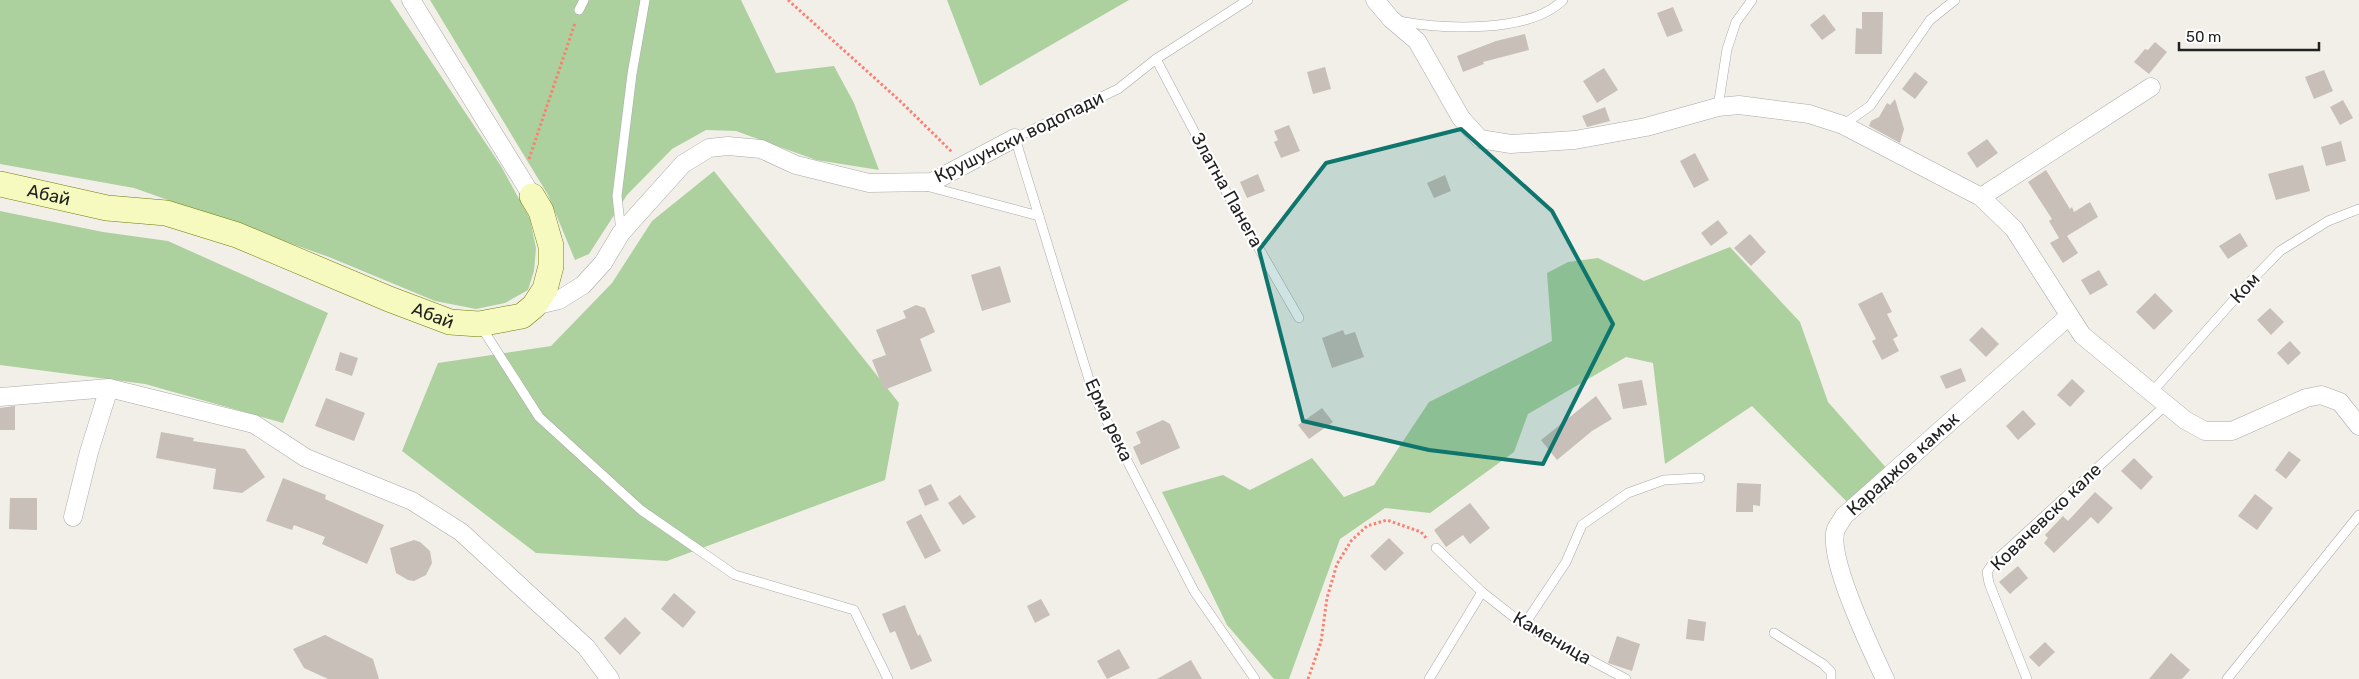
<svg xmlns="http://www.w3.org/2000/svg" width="2359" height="679" font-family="Rubik,sans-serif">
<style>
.forest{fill:#add19e}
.building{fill:#c7bfb8}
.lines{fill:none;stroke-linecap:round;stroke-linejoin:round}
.lane-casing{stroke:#a9a9a9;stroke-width:10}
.street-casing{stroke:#a9a9a9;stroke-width:19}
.secondary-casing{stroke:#707d05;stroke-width:26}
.path{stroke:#fa8072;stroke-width:3;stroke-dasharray:2.5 2.5;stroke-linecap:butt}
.lane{stroke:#fff;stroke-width:9}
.street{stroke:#fff;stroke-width:18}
.secondary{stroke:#f7fabf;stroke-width:25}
.marked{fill:#0f766e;fill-opacity:0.2;stroke:#0f766e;stroke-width:4;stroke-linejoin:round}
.labels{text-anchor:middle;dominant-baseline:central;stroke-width:4.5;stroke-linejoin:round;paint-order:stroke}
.street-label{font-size:18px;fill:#222;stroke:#fff}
</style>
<rect width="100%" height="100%" fill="#f2efe9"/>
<g class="forest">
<path d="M0 0H390L501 166 530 219 536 248 534 271 528 290 505 303 476 309 435 301 329 257 134 188 0 164Z"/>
<path d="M430 0H741L776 73 834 66 854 103 879 170 816 160 736 131 706 130 672 149 627 195 589 254 575 260 548 195Z"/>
<path d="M947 0H1129L980 86Z"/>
<path d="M714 171 899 403 885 480 667 561 536 553 402 451 438 363 551 346 612 283 652 221Z"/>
<path d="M0 211 103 232 168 241 328 313 283 423 145 384 0 365Z"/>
<path d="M1730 247 1800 322 1828 402 1897 480 1855 510 1752 406 1665 464 1653 363 1626 357 1528 414 1514 452 1430 513 1385 508 1340 539 1289 679H1274L1227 625 1162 492 1223 475 1250 490 1312 458 1344 497 1374 485 1429 402 1552 341 1547 273 1568 262 1598 258 1644 281Z"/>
</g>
<g class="building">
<path d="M1673 7 1683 31 1667 37 1657 13Z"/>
<path d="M1862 12H1883L1882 54H1855L1856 28 1862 29Z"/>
<path d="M1824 14 1836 30 1822 40 1810 25Z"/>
<path d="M1525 34 1529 50 1483 62 1484 64 1463 72 1457 56 1496 41Z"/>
<path d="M2155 42 2167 52 2149 74 2134 62 2145 49 2148 50Z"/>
<path d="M1325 67 1331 89 1313 94 1307 72Z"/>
<path d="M1604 68 1618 90 1597 103 1583 81Z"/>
<path d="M2324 70 2333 91 2314 99 2305 77Z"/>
<path d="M1915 72 1928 82 1915 99 1902 89Z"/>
<path d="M1895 99 1904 129 1900 143 1869 126 1871 121 1879 117 1887 103 1890 105Z"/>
<path d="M2343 100 2353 118 2340 125 2330 107Z"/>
<path d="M1605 107 1610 121 1587 127 1582 116Z"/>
<path d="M1289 125 1300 151 1281 158 1274 142 1278 140 1274 131Z"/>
<path d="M1987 139 1998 153 1977 168 1967 153Z"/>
<path d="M2341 141 2346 161 2326 166 2321 147Z"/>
<path d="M1695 153 1709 180 1694 188 1680 161Z"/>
<path d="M2303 165 2310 191 2276 200 2268 174Z"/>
<path d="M2046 170 2070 209 2072 207 2074 212 2090 202 2098 217 2067 236 2078 253 2063 263 2050 243 2059 238 2049 221 2052 219 2028 182Z"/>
<path d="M1258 174 1265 191 1247 198 1240 182Z"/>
<path d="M1445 175 1451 191 1434 198 1427 183Z"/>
<path d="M1718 220 1728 233 1711 246 1701 233Z"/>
<path d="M2240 233 2248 246 2228 259 2219 246Z"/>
<path d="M1750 234 1766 252 1751 266 1734 248Z"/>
<path d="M1000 266 1011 302 982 311 971 275Z"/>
<path d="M2099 270 2108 285 2090 295 2081 280Z"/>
<path d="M1882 292 1892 312 1887 314 1898 336 1893 339 1899 351 1882 360 1872 341 1876 339 1858 304Z"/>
<path d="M2155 293 2173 311 2154 330 2136 312Z"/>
<path d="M916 305 925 308 935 332 920 339 932 371 884 390 872 360 886 355 876 330 906 318 903 311Z"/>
<path d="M2270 308 2284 322 2271 335 2257 320Z"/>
<path d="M1982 327 1999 344 1986 357 1969 340Z"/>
<path d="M1343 330 1345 335 1355 332 1364 357 1332 368 1322 338Z"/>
<path d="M2290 341 2301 353 2288 365 2277 353Z"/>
<path d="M340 352 358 358 352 376 335 370Z"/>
<path d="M1961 368 1966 381 1946 389 1940 376Z"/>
<path d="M2072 379 2085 391 2070 407 2057 395Z"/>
<path d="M1642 380 1647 405 1623 409 1618 384Z"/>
<path d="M1596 396 1612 419 1592 431 1557 460 1541 440Z"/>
<path d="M326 398 365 413 354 441 315 426Z"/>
<path d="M15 406V430H0V408Z"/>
<path d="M1322 408 1333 422 1309 439 1298 425Z"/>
<path d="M2023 410 2036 424 2018 440 2006 426Z"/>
<path d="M1163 420 1170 424 1180 448 1141 465 1133 447 1141 443 1136 432Z"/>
<path d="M161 432 194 438 193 441 245 449 265 477 242 493 213 489 216 469 156 458Z"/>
<path d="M2289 451 2301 460 2286 479 2275 470Z"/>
<path d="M2134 458 2153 477 2141 490 2121 471Z"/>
<path d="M283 478 326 495 325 499 384 525 367 564 322 544 325 537 294 525 292 530 266 521Z"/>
<path d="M1737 483 1761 484 1760 506 1753 505V512H1736Z"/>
<path d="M931 484 939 500 925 506 918 490Z"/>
<path d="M2095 492 2113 508 2098 524 2091 517 2054 553 2044 543 2048 538 2045 535 2063 516 2068 521Z"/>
<path d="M2255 494 2273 508 2257 530 2238 516Z"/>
<path d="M960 495 976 517 963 525 948 503Z"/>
<path d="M10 498H37V530L9 529Z"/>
<path d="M1470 503 1490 528 1470 544 1463 535 1446 547 1434 530Z"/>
<path d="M921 514 941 551 925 559 906 522Z"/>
<path d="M1389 538 1404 553 1385 571 1370 556Z"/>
<path d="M414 540 420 542 430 551 432 563 426 575 414 581 408 580 396 573 390 548Z"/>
<path d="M2018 566 2028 578 2010 594 1999 582Z"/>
<path d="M674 593 696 612 683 628 661 609Z"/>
<path d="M1041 599 1050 615 1035 623 1027 606Z"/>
<path d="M905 605 918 636 920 634 932 661 911 670 895 631 890 633 882 614Z"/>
<path d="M625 617 641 633 620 655 604 638Z"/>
<path d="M1688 619 1706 622 1704 641 1686 639Z"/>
<path d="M325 635 373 659 379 679H328L304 668 293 649Z"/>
<path d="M1617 636 1640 644 1632 671 1608 663Z"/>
<path d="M2045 642 2055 652 2039 667 2029 657Z"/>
<path d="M1119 649 1130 668 1107 679 1097 661Z"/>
<path d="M2171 653 2190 670 2182 679H2149Z"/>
<path d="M1191 660 1202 679H1157Z"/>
</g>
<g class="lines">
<defs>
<g id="lane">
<path d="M1248 0 1156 59 1118 89 1015 138 1094 396 1194 591 1255 679"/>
<path d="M579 10 584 0"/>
<path d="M1398 21C1442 29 1529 34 1563 0"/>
<path d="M1156 59 1223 186 1299 318"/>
<path d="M1718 107 1727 49 1736 22 1752 0"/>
<path d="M1843 125 1870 106 1930 20 1955 0"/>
<path d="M926 186 1039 216"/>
<path d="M621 232 617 196 632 74 645 0"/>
<path d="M480 325 539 417 641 510 735 575 854 610 888 679"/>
<path d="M2152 392 2247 285 2280 251 2328 221 2359 209"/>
<path d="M1482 592 1524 625 1626 679"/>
<path d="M1524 625 1566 562 1582 525 1628 493 1664 480 1700 478"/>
<path d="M1774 633 1823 664 1831 672V679"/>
<path d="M1429 679 1482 592 1436 548"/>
<path d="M2027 679 1989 583 1987 572 1993 563 2167 404"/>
<path d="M2227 679 2359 515"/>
</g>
<g id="street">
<path d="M411 0 532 196"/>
<path d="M1375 0 1391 19 1417 41 1461 118 1480 139 1511 144 1575 140 1646 127 1718 107 1739 105 1809 114 1843 125 1981 197 2014 229 2082 335 2185 420 2205 431H2232L2306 398 2321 395 2340 402 2359 426"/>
<path d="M1981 197 2151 87"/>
<path d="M534 306 559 300 583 285 603 263 621 233 683 164 709 148 728 146 761 149 796 165 869 183 932 182 1015 138"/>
<path d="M0 397 109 388 254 424 306 458 412 501 461 532 586 647 610 679"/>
<path d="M73 517 89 452 109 388"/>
<path d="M1885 679C1872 651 1826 557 1836 529 1838 525 1842 520 1844 516L2069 316"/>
</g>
<g id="secondary">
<path id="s1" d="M0 184 107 208 166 213 237 235 389 299 450 322 479 324 522 316 534 306 545 289 551 266V246L541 211 532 196"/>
</g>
</defs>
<use href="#lane" class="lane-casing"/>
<use href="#street" class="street-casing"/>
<use href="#secondary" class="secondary-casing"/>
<g class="path">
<path d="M788 0 899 100 953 153"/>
<path d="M529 159 575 23"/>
<path d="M1308 679 1321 642 1327 598 1337 564 1351 541 1367 526 1387 520 1421 532 1427 539"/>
</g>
<use href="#lane" class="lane"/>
<use href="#street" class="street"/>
<use href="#secondary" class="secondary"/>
</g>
<path class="marked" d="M1461 129 1552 211 1613 324 1543 464 1429 450 1303 421 1259 250 1326 163Z"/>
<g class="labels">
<g class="street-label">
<text transform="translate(1019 137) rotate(-26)">Крушунски водопади</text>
<text transform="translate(1227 190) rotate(61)">Златна Панега</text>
<text stroke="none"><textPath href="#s1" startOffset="50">Абай</textPath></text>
<text transform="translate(2245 288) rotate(-47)">Ком</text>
<text stroke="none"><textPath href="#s1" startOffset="455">Абай</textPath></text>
<text transform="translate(1109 420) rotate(65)">Ерма река</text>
<text transform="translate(1903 464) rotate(-42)">Караджов камък</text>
<text transform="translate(2046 517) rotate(-44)">Ковачевско кале</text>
<text transform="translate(1552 638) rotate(30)">Каменица</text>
</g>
</g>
<path d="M2179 42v8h140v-8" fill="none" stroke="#222222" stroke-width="2.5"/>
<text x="2186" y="42" font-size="15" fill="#222222" stroke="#ffffff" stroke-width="4" paint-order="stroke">50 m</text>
</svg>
